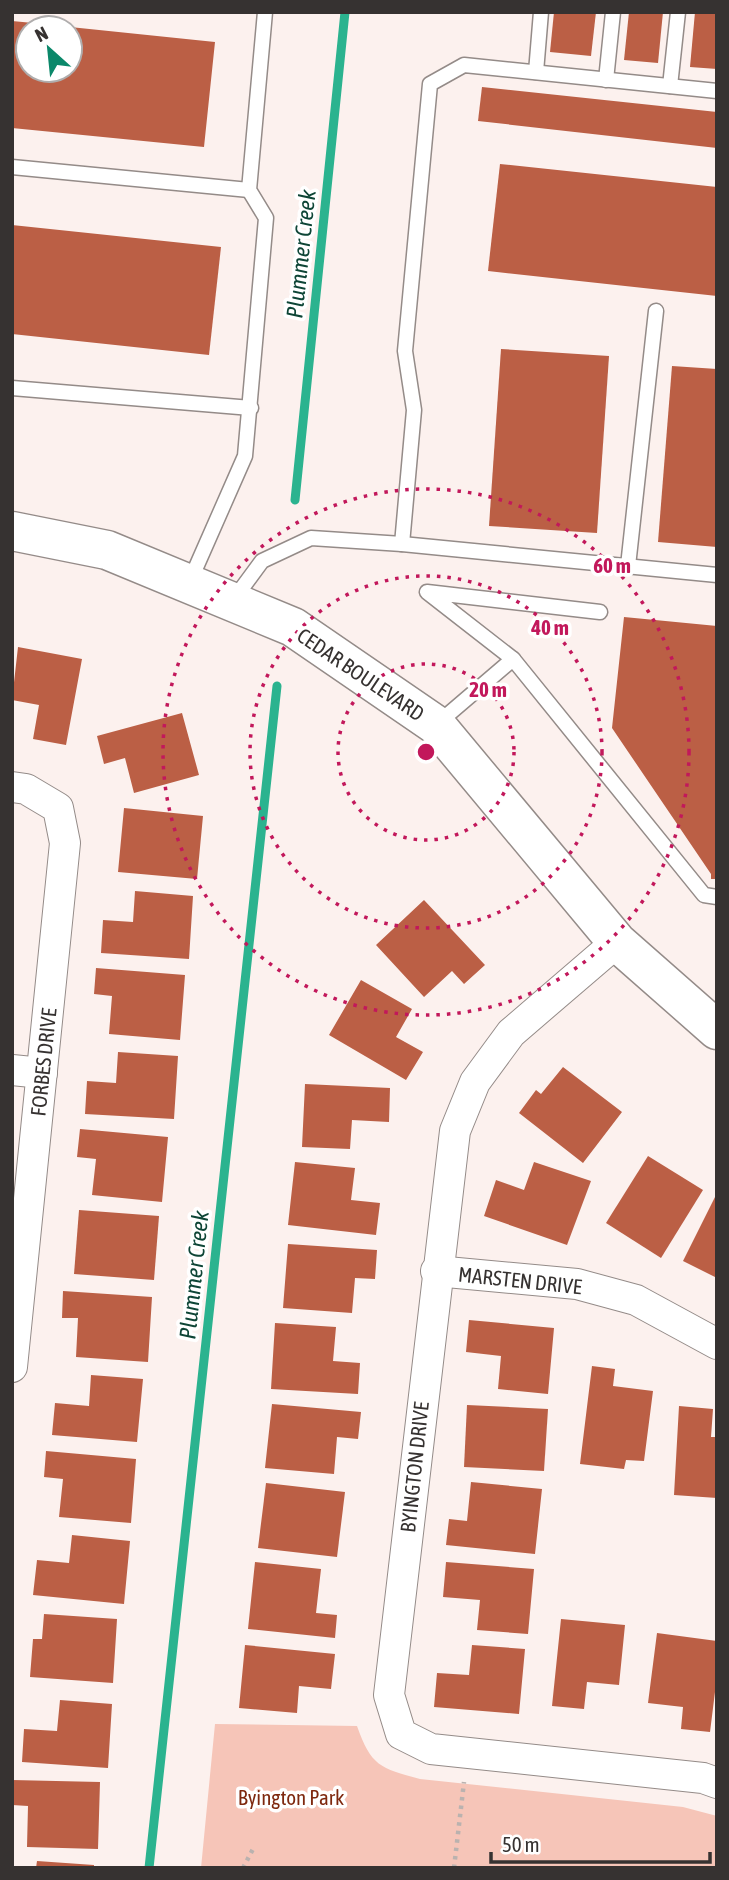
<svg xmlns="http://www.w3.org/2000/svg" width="729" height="1880" font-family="'Asap Condensed',sans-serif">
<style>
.green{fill:#f6c5b8}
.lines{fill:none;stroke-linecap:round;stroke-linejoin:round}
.stream{stroke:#2bb38f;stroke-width:9}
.building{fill:#bb5f45}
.service-casing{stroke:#948b88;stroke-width:17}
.minor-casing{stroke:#948b88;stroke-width:32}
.secondary-casing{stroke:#948b88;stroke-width:41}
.path{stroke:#bab2af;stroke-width:4.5;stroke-dasharray:3.5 5;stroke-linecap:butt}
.service{stroke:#fff;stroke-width:14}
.minor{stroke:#fff;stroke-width:30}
.secondary{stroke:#fff;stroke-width:38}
.ring{fill:none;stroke:#c2185b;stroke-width:3.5;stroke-dasharray:3.5 7}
.labels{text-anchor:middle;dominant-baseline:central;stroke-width:7;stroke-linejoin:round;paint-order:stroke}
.street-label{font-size:21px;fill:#363231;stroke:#fff}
.park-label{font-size:21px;fill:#7e280e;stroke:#fff}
.water-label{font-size:23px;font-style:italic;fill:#0e4536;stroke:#fff}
.centre{fill:#c2185b;stroke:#fff;stroke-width:3.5}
.ring-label{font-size:21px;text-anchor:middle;font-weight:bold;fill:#c2185b;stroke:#fff;stroke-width:7;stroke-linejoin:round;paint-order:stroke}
</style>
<rect width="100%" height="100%" fill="#fcf1ee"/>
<path class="green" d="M215 1724 357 1726C371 1766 380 1768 420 1779L683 1807 717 1816V1868H201Z"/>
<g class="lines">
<g class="stream">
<path d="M295 500 345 12"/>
<path d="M149 1868 277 686"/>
</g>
</g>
<g class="building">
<path d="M554 12H596L591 56 550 52Z"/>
<path d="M629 12H663L658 63 624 60Z"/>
<path d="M695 12H717V69L690 67Z"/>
<path d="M12 21 65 26 28 28V70H70V27L215 42 204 147 12 128Z"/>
<path d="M482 87 717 112V148L478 121Z"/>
<path d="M500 164 717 187V296L488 271Z"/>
<path d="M12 225 221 247 209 355 12 334Z"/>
<path d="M501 349 609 356 597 533 489 526Z"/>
<path d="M672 366 717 369V547L658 542Z"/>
<path d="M624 617 717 626V879H711V874L612 728Z"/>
<path d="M18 647 82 659 66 745 33 739 39 705 12 700Z"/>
<path d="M182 713 199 775 134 793 125 758 104 764 97 736Z"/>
<path d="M124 808 203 816 197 879 118 872Z"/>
<path d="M135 891 193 896 189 959 101 953 103 920 133 922Z"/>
<path d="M424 900 485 965 464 984 452 971 424 997 376 945Z"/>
<path d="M96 968 185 975 180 1040 109 1034 112 996 94 994Z"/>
<path d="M361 980 412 1009 396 1037 423 1052 406 1080 329 1035Z"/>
<path d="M118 1052 178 1056 174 1119 85 1114 87 1081 116 1083Z"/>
<path d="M563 1067 622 1112 583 1163 519 1113 536 1090 541 1094Z"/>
<path d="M305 1084 390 1088 389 1122 352 1120 350 1149 302 1147Z"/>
<path d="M80 1129 168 1137 162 1202 92 1195 96 1159 77 1157Z"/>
<path d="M648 1156 703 1190 661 1258 606 1223Z"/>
<path d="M295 1162 355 1168 351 1200 380 1203 376 1235 288 1225Z"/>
<path d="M534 1162 591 1181 567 1245 484 1216 496 1180 524 1190Z"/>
<path d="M717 1193V1278L683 1261Z"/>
<path d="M79 1210 159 1216 154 1280 74 1274Z"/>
<path d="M288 1244 377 1250 375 1279 355 1278 352 1313 283 1308Z"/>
<path d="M63 1291 152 1297 148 1362 76 1357 78 1318H62Z"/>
<path d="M469 1320 554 1328 548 1394 498 1389 501 1356 466 1352Z"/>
<path d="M275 1323 336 1327 333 1361 360 1363 358 1394 271 1389Z"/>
<path d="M592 1366 615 1369 613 1386 653 1391 644 1461 626 1460 624 1469 580 1464Z"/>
<path d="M91 1375 143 1379 137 1442 52 1435 55 1403 89 1406Z"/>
<path d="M272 1404 361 1412 358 1439 337 1437 334 1474 265 1468Z"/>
<path d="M467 1405 548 1409 544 1471 464 1467Z"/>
<path d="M679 1406 713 1409 711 1437H717V1498L674 1495Z"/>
<path d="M46 1451 136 1459 131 1523 59 1517 63 1479 44 1477Z"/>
<path d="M471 1482 542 1489 535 1554 446 1545 449 1519 467 1521Z"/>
<path d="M266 1483 345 1492 337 1557 258 1548Z"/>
<path d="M72 1535 130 1541 124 1604 33 1595 37 1560 69 1563Z"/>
<path d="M255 1562 321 1569 316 1613 337 1615 335 1638 248 1629Z"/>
<path d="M446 1562 534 1569 528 1634 477 1630 480 1600 443 1597Z"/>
<path d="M44 1614 117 1619 113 1683 30 1677 33 1639H42Z"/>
<path d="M561 1619 625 1625 619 1685 587 1682 584 1709 552 1706Z"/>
<path d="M657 1633 717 1641V1676L710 1732 681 1729 683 1707 648 1703Z"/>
<path d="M245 1645 335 1654 331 1689 299 1686 297 1713 239 1708Z"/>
<path d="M472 1645 525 1649 519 1714 434 1707 437 1673 469 1675Z"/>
<path d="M60 1700 112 1704 108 1768 22 1762 24 1729 57 1731Z"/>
<path d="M12 1780 100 1782 98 1849 27 1847 28 1806 12 1805Z"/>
<path d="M37 1861 94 1865V1868H36Z"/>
</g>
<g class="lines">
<defs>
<g id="service">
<path d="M536 72 541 12"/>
<path d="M606 80 613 12"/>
<path d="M670 86 678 12"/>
<path d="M12 167 249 190"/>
<path d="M12 388 251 408"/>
<path d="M402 544 414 410 405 351 430 84 464 65 717 91"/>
<path d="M628 566 656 311"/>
<path d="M190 581 245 456 266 218 249 190 265 12"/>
<path d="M234 599 262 561 311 538 402 544 717 575"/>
<path d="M513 659 427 592 600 612"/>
<path d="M437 724 513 659 704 895 717 897"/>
</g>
<g id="minor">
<path d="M12 787 26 789 58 808 65 843 12 1367"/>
<path d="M617 942 511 1033 475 1082 455 1131 389 1695 401 1734 431 1749 703 1778 717 1783"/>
<path d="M12 1070 42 1073"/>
<path d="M436 1271 577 1284 636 1300 717 1344"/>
</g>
<path id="secondary" d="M12 531 107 550 293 627 436 725 617 942 717 1030"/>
</defs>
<use href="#service" class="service-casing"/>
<use href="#minor" class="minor-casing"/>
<use href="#secondary" class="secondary-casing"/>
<g class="path">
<path d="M243 1868 254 1847"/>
<path d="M454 1868 464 1782"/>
</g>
<use href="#service" class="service"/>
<use href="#minor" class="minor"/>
<use href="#secondary" class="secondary"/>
</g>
<g class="ring">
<circle cx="426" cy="752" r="88"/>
<circle cx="426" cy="752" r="176"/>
<circle cx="426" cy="752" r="263"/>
</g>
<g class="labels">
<g class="street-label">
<text transform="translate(361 674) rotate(34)">CEDAR BOULEVARD</text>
<text transform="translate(43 1062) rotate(-84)">FORBES DRIVE</text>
<text transform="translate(520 1280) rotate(6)">MARSTEN DRIVE</text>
<text transform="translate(414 1467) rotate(-84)">BYINGTON DRIVE</text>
</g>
<g class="park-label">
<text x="291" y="1797">Byington Park</text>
</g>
<g class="water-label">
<text transform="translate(301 254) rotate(-84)">Plummer Creek</text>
<text transform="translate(194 1275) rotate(-84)">Plummer Creek</text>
</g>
</g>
<circle cx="426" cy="752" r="10" class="centre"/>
<g class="ring-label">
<text x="612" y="573">60 m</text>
<text x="550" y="635">40 m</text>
<text x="488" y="697">20 m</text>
</g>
<rect width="729" height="1880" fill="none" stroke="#363231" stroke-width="28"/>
<g transform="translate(49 49) rotate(333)"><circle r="33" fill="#ffffff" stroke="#afadad" stroke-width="2"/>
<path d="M0-5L12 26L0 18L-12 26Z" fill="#0b886a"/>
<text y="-10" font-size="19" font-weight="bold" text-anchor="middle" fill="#363231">N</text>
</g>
<path d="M491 1852v10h219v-10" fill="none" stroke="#363231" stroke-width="3.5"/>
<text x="502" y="1852" font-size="21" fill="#363231" stroke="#ffffff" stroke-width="5" paint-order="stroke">50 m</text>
</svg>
